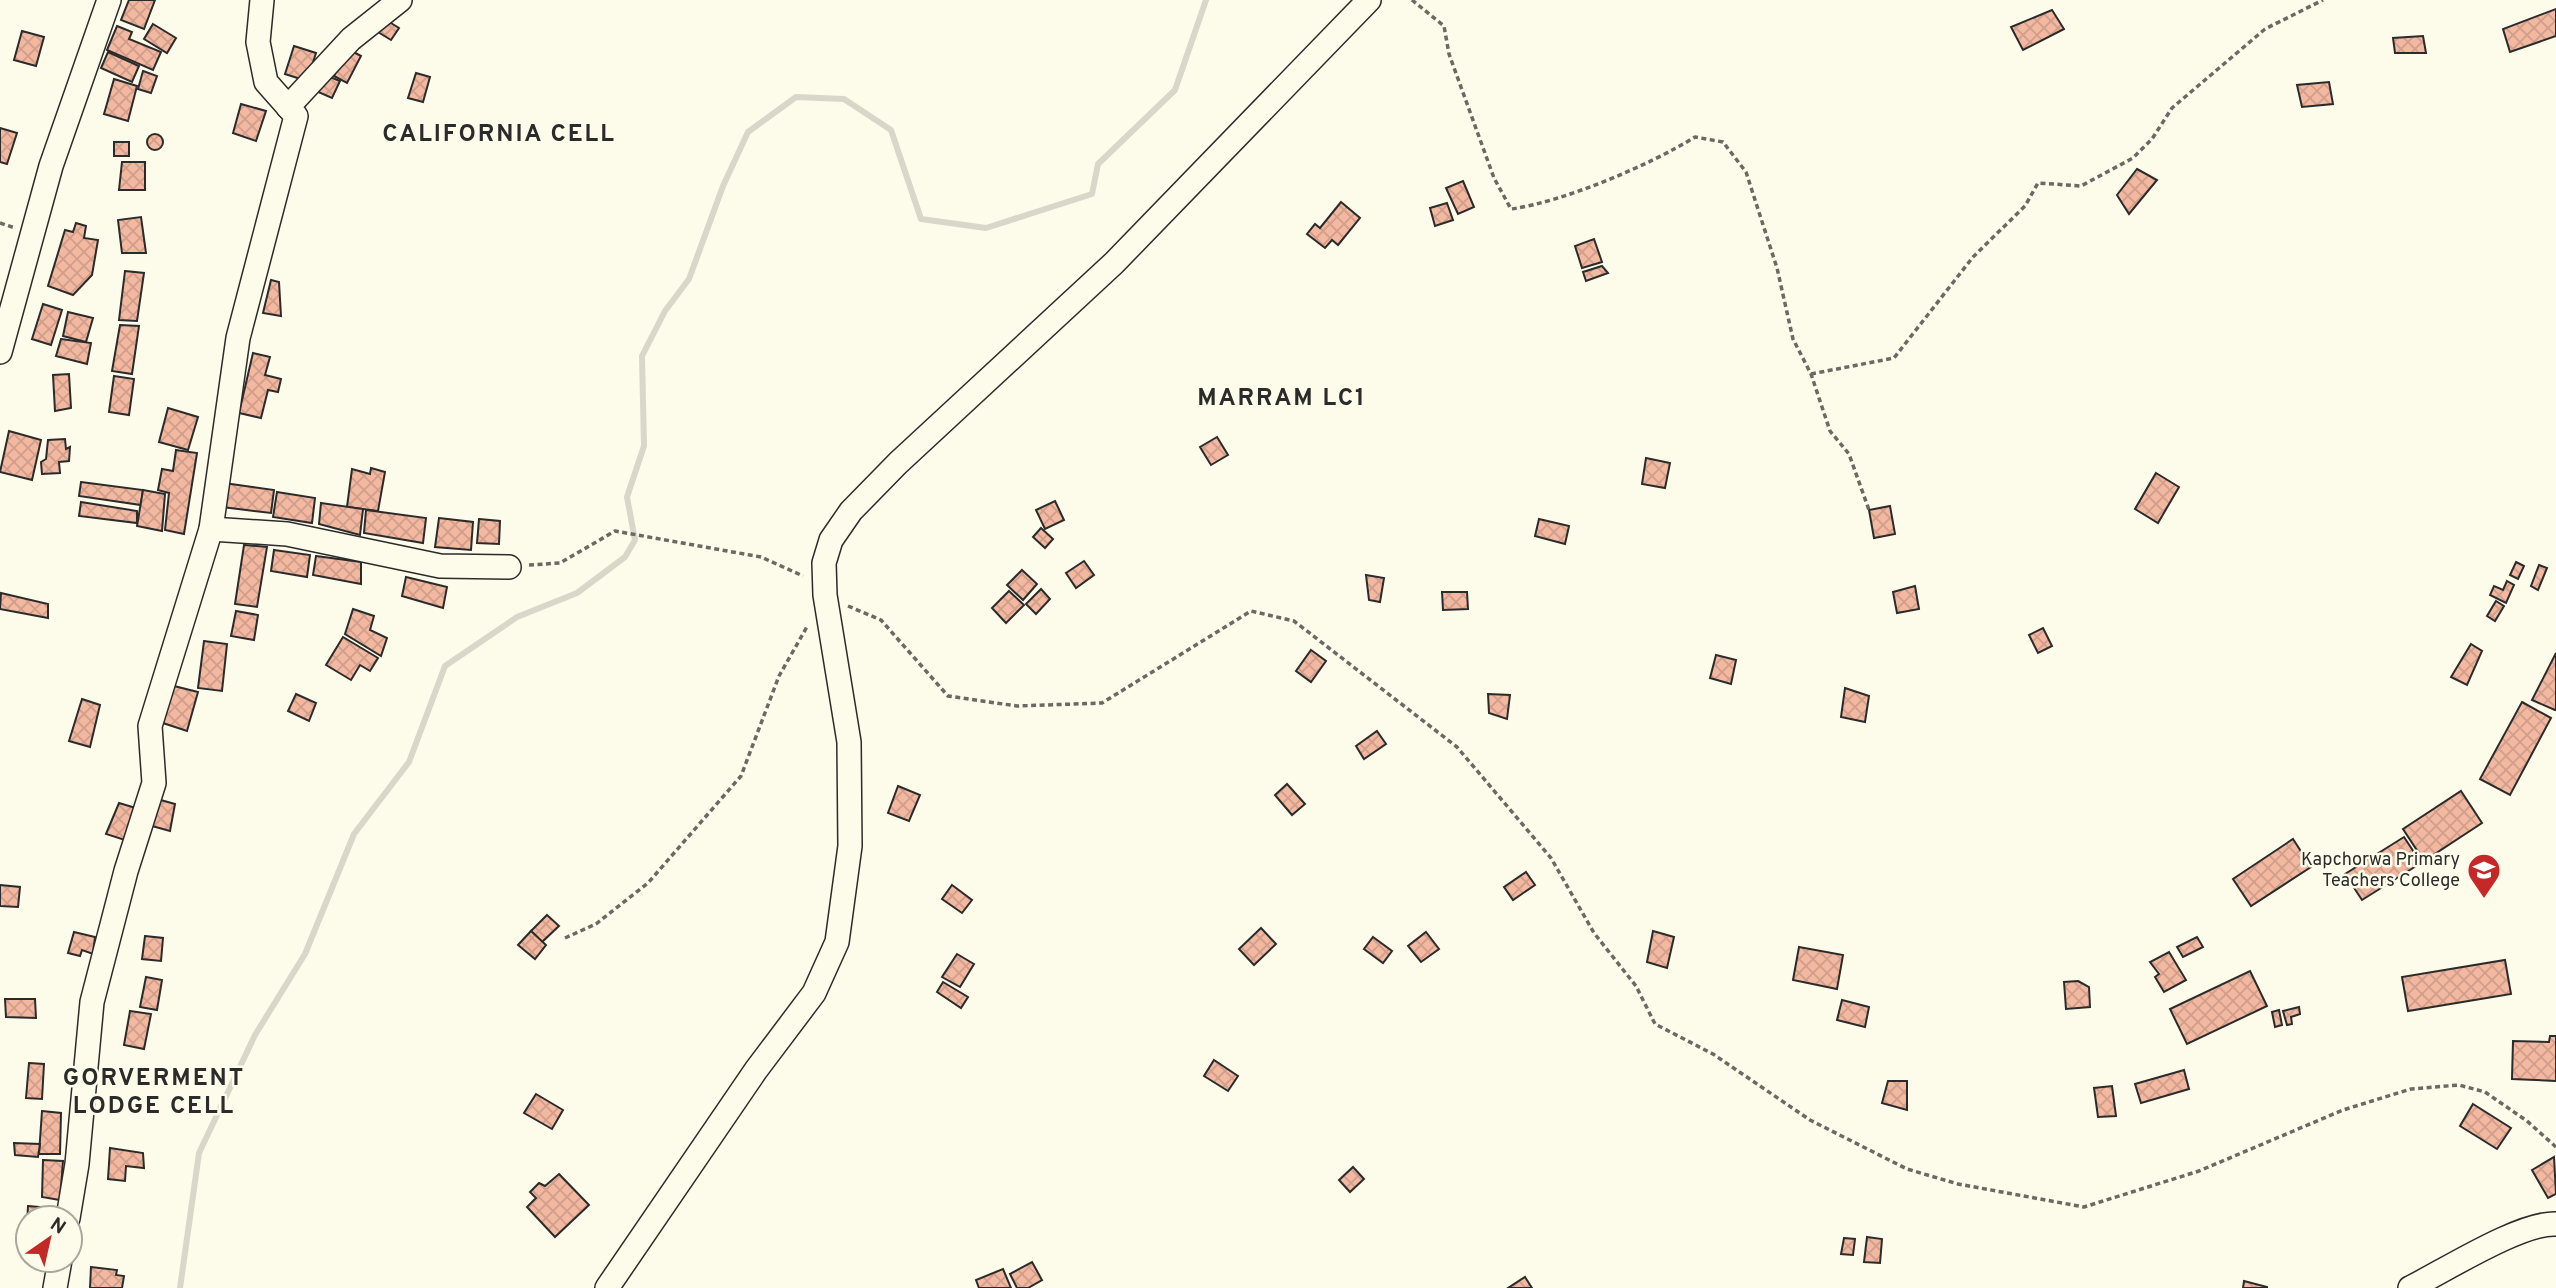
<svg xmlns="http://www.w3.org/2000/svg" width="2556" height="1288" font-family="Overpass,sans-serif">
<style>
.lines{fill:none;stroke-linecap:round;stroke-linejoin:round}
.stream{stroke:#d8d7c9;stroke-width:6}
.building{fill:url(#building-cross-hatch);stroke:#2b2b2b;stroke-width:2}
.minor-casing{stroke:#2b2b2b;stroke-width:26}
.path{stroke:#6a6964;stroke-width:3.5;stroke-dasharray:5 3.5;stroke-linecap:butt}
.minor{stroke:#fdfbea;stroke-width:23}
.labels{text-anchor:middle;dominant-baseline:central;stroke-width:5;stroke-linejoin:round;paint-order:stroke}
.poi-label{font-size:18px;fill:#2b2b2b;stroke:#fdfbea;text-anchor:end}
.district-label{font-size:24px;font-weight:bold;letter-spacing:2px;fill:#2b2b2b;stroke:#fdfbea}
</style>
<defs>
<pattern id="building-cross-hatch" width="8" height="8" patternUnits="userSpaceOnUse" patternTransform="scale(1.75)"><rect width="8" height="8" fill="#f2b8a0"/><path d="M0 0l8 8M0 8l8-8" fill="none" stroke="#d09e8a"/></pattern>
</defs>
<rect width="100%" height="100%" fill="#fdfbea"/>
<g class="lines">
<path class="stream" d="M180 1288 199 1153 255 1035 305 954 354 834 409 762 445 666 517 617 577 593 625 557 635 540 627 497 644 446 642 356 665 311 689 279 723 186 748 132 796 97 844 99 891 130 921 219 986 228 1092 194 1098 164 1175 90 1206 0"/>
</g>
<g class="building">
<path d="M129 0H155L144 29 121 20Z"/>
<path d="M2556 9V36L2510 52 2503 29Z"/>
<path d="M2052 10 2064 29 2023 50 2011 27Z"/>
<path d="M386 20 399 28 391 40 378 32Z"/>
<path d="M153 24 176 38 167 53 144 39Z"/>
<path d="M117 26 132 32 129 39 161 52 153 70 107 50Z"/>
<path d="M22 31 44 37 36 66 14 60Z"/>
<path d="M2423 36 2426 53H2395L2393 38Z"/>
<path d="M294 46 316 53 307 81 285 74Z"/>
<path d="M348 49 361 56 347 83 334 76Z"/>
<path d="M108 52 139 66 132 82 101 68Z"/>
<path d="M143 71 157 76 151 93 138 89Z"/>
<path d="M416 73 430 77 423 102 408 98Z"/>
<path d="M323 74 340 81 332 98 316 91Z"/>
<path d="M114 79 137 86 128 121 104 114Z"/>
<path d="M2329 82 2333 104 2302 107 2297 85Z"/>
<path d="M241 104 266 111 256 141 233 133Z"/>
<path d="M0 128 17 133 7 164 0 162Z"/>
<circle cx="155" cy="142" r="8"/>
<rect x="114" y="142" width="15" height="14"/>
<path d="M122 162H145V190H119Z"/>
<path d="M2137 169 2157 180 2129 214 2117 195Z"/>
<path d="M1463 181 1474 207 1458 214 1446 188Z"/>
<path d="M1341 202 1360 218 1338 245 1332 240 1325 248 1307 234 1315 224 1320 228Z"/>
<path d="M1447 203 1453 220 1435 226 1430 208Z"/>
<path d="M141 217 146 253H122L118 220Z"/>
<path d="M76 223 86 226 84 238 98 240 92 275 73 295 48 286 65 230 73 232Z"/>
<path d="M1594 239 1602 262 1582 268 1575 246Z"/>
<path d="M1602 266 1608 273 1586 281 1583 272Z"/>
<path d="M125 271 144 273 137 321 119 320Z"/>
<path d="M271 280 279 282 281 316 263 313Z"/>
<path d="M43 304 62 310 51 345 32 339Z"/>
<path d="M68 312 93 318 86 342 63 336Z"/>
<path d="M120 325 139 326 132 374 112 371Z"/>
<path d="M61 339 91 343 87 364 56 356Z"/>
<path d="M253 353 270 357 265 375 281 379 278 392 268 390 261 418 239 413Z"/>
<path d="M69 374 71 408 55 411 53 375Z"/>
<path d="M114 376 134 379 129 415 109 412Z"/>
<path d="M168 408 198 417 188 450 159 442Z"/>
<path d="M9 431 41 440 32 480 0 472Z"/>
<path d="M1217 437 1228 455 1211 465 1200 447Z"/>
<path d="M65 439 66 449 70 447 69 461 59 462 60 473 42 474 41 462 46 459 48 440Z"/>
<path d="M176 450 197 453 184 534 165 530 169 493 158 490 162 469 173 471Z"/>
<path d="M1646 458 1670 463 1665 488 1642 484Z"/>
<path d="M371 468 385 472 378 511 347 507 352 469 370 474Z"/>
<path d="M2156 473 2179 487 2158 523 2135 509Z"/>
<path d="M81 482 143 490 141 505 79 496Z"/>
<path d="M224 483 274 490 271 513 222 507Z"/>
<path d="M143 490 165 494 162 531 137 526Z"/>
<path d="M277 492 315 498 312 523 273 517Z"/>
<path d="M1055 501 1064 520 1045 529 1036 510Z"/>
<path d="M81 502 137 511V523L79 516Z"/>
<path d="M321 503 363 509 360 535 319 524Z"/>
<path d="M1890 506 1895 534 1874 538 1869 510Z"/>
<path d="M366 510 426 518 423 543 364 533Z"/>
<path d="M439 518 473 522 471 550 435 547Z"/>
<path d="M479 519 500 521 499 544 477 543Z"/>
<path d="M1539 519 1569 526 1565 544 1535 536Z"/>
<path d="M1041 528 1053 539 1045 548 1033 537Z"/>
<path d="M244 545 267 547 257 607 235 604Z"/>
<path d="M274 550 310 555 307 577 271 571Z"/>
<path d="M316 556 361 562V584L313 575Z"/>
<path d="M1084 561 1094 575 1076 588 1066 573Z"/>
<path d="M2516 562 2524 566 2518 579 2510 575Z"/>
<path d="M2539 565 2547 568 2538 590 2531 586Z"/>
<path d="M1022 570 1037 584 1023 600 1007 585Z"/>
<path d="M1366 575 1384 578 1380 602 1369 600Z"/>
<path d="M406 577 447 587 443 608 402 596Z"/>
<path d="M2507 581 2514 585 2506 603 2490 595 2494 586 2503 590Z"/>
<path d="M1915 586 1919 609 1897 613 1893 592Z"/>
<path d="M1041 589 1050 599 1036 614 1026 604Z"/>
<path d="M1009 591 1024 605 1006 623 992 608Z"/>
<path d="M1442 592H1467L1468 609 1443 610Z"/>
<path d="M1 593 48 604V618L0 609Z"/>
<path d="M2496 601 2504 606 2495 621 2487 616Z"/>
<path d="M353 609 374 616 370 630 387 638 381 656 345 634Z"/>
<path d="M236 611 258 615 254 640 231 636Z"/>
<path d="M2043 628 2052 646 2038 653 2029 635Z"/>
<path d="M343 637 378 658 370 671 360 665 351 680 326 665Z"/>
<path d="M204 641 227 644 222 691 198 688Z"/>
<path d="M2471 644 2482 651 2467 685 2451 677Z"/>
<path d="M1311 650 1326 661 1311 682 1296 671Z"/>
<path d="M2556 653V709L2555 710 2532 700Z"/>
<path d="M1716 655 1736 660 1731 684 1710 678Z"/>
<path d="M174 686 198 692 187 731 163 723Z"/>
<path d="M1845 688 1869 696 1865 722 1841 717Z"/>
<path d="M296 694 316 703 309 721 288 711Z"/>
<path d="M1488 694 1510 695 1507 719 1489 713Z"/>
<path d="M82 699 100 705 90 747 69 741Z"/>
<path d="M2522 702 2551 718 2510 795 2480 779Z"/>
<path d="M1377 731 1386 744 1364 759 1356 746Z"/>
<path d="M1287 784 1305 804 1292 815 1275 795Z"/>
<path d="M898 786 920 795 909 821 888 813Z"/>
<path d="M2461 791 2482 823 2424 861 2403 829Z"/>
<path d="M157 799 175 804 170 831 152 826Z"/>
<path d="M119 803 139 809 128 841 106 834Z"/>
<path d="M2404 837 2421 863 2362 900 2345 874Z"/>
<path d="M2293 839 2311 867 2251 906 2233 879Z"/>
<path d="M1526 872 1535 885 1513 900 1504 887Z"/>
<path d="M0 885 20 887 18 907 0 906Z"/>
<path d="M952 885 972 900 962 913 942 899Z"/>
<path d="M547 915 559 926 542 942 531 931Z"/>
<path d="M1261 928 1276 944 1254 965 1239 949Z"/>
<path d="M531 931 546 945 535 959 518 945Z"/>
<path d="M1653 931 1674 937 1667 968 1647 962Z"/>
<path d="M74 932 95 937 93 954 82 950 80 956 68 953Z"/>
<path d="M1426 932 1439 949 1421 962 1408 946Z"/>
<path d="M145 936 163 938 161 961 142 959Z"/>
<path d="M1373 937 1392 951 1383 963 1364 949Z"/>
<path d="M2197 937 2203 947 2183 957 2177 947Z"/>
<path d="M1799 947 1843 955 1837 989 1793 980Z"/>
<path d="M2169 952 2186 980 2164 992 2155 977 2159 974 2150 962Z"/>
<path d="M957 954 974 964 960 987 942 977Z"/>
<path d="M2505 960 2511 994 2408 1011 2402 977Z"/>
<path d="M2250 971 2267 1006 2187 1044 2170 1009Z"/>
<path d="M146 977 162 980 157 1010 140 1007Z"/>
<path d="M2078 981 2089 987 2090 1007 2066 1009 2064 982Z"/>
<path d="M943 982 968 997 961 1008 937 992Z"/>
<path d="M5 999H35L36 1018 6 1017Z"/>
<path d="M1842 1000 1869 1007 1865 1027 1837 1020Z"/>
<path d="M2299 1007 2300 1014 2291 1017 2292 1024 2287 1025 2283 1011Z"/>
<path d="M2279 1010 2282 1025 2275 1027 2272 1012Z"/>
<path d="M130 1011 151 1014 144 1049 124 1045Z"/>
<path d="M2550 1036H2556V1081L2512 1079 2513 1041 2549 1042Z"/>
<path d="M1214 1060 1238 1076 1228 1091 1204 1076Z"/>
<path d="M29 1063 44 1064 42 1099 26 1098Z"/>
<path d="M2184 1070 2189 1089 2141 1103 2135 1084Z"/>
<path d="M1888 1081H1907V1110L1882 1103Z"/>
<path d="M2112 1086 2116 1116 2098 1117 2094 1088Z"/>
<path d="M536 1094 563 1110 552 1129 524 1113Z"/>
<path d="M2473 1104 2511 1128 2497 1149 2460 1126Z"/>
<path d="M42 1111 61 1113 60 1154H39Z"/>
<path d="M14 1143 40 1144 38 1157 15 1155Z"/>
<path d="M110 1148 143 1153 144 1168 126 1166 125 1181 108 1179Z"/>
<path d="M2554 1157 2556 1194 2548 1198 2532 1170Z"/>
<path d="M43 1160 63 1161 60 1200 42 1197Z"/>
<path d="M1353 1167 1364 1179 1350 1192 1339 1180Z"/>
<path d="M559 1174 589 1205 555 1237 527 1207 536 1198 530 1192 539 1183 545 1186Z"/>
<path d="M28 1206 50 1208V1218H28V1242H26Z"/>
<path d="M1867 1237 1882 1239 1880 1263 1864 1262Z"/>
<path d="M1844 1238 1855 1239 1853 1255 1841 1254Z"/>
<path d="M1032 1262 1042 1280 1028 1288H1017L1010 1274Z"/>
<path d="M91 1267 117 1270 116 1275 124 1276 122 1288H90Z"/>
<path d="M1003 1269 1011 1288H979L976 1280Z"/>
<path d="M1525 1277 1532 1288H1508Z"/>
<path d="M2244 1281 2267 1287V1288H2243Z"/>
</g>
<g class="lines">
<defs>
<g id="minor">
<path d="M288 107 351 39 400 0"/>
<path d="M0 352 51 166 109 0"/>
<path d="M211 529 287 534 440 566 509 567"/>
<path d="M68 1218 77 1164 92 1002 126 871 154 783 150 726 211 529 238 338 296 116 266 82 258 42 262 0"/>
<path d="M55 1288 60 1260"/>
<path d="M607 1288 756 1070 814 993 837 942 850 846 849 742 825 595 824 563 831 540 851 511 898 463 1114 263 1369 0"/>
<path d="M2410 1288C2444 1271 2521 1222 2556 1224"/>
</g>
</defs>
<use href="#minor" class="minor-casing"/>
<g class="path">
<path d="M1412 0 1444 26 1449 54 1494 178 1511 209C1563 202 1650 165 1695 137L1723 142 1746 172 1777 268 1793 339 1811 374 1830 431 1849 454 1869 510"/>
<path d="M0 223 15 228"/>
<path d="M1811 374 1894 358 1973 257 2025 206 2038 183 2081 186 2133 158 2152 139 2172 108 2265 29 2323 0"/>
<path d="M529 565 560 563 615 531 761 557 803 576"/>
<path d="M848 606 881 620 948 696 1017 706 1102 703 1251 611 1294 621 1457 747 1551 858 1594 933 1636 986 1655 1024 1713 1054 1810 1120 1907 1169 1958 1184 2084 1207 2199 1171 2343 1110 2411 1089 2459 1085 2485 1092 2527 1121 2556 1147"/>
<path d="M565 938 596 924 648 883 741 776 779 676 808 625"/>
</g>
<use href="#minor" class="minor"/>
</g>
<defs>
<symbol id="school-pin" viewBox="-11 -11 22 30"><path d="M0 17L-7.5 6A9.5 9.5 0 1 1 7.5 6Z" fill="#c62828" stroke="#fdfbea"/><path d="M0-5L7-2L0 1L-7-2ZM-4 1L0 2.5L4 1V4Q0 6-4 4Z" fill="#fff"/></symbol>
</defs>
<g fill-rule="evenodd">
<use href="#school-pin" x="2465" y="851" width="38" height="52"/>
</g>
<g class="labels">
<g class="poi-label">
<text x="2460" y="860">Kapchorwa Primary<tspan x="2460" dy="21">Teachers College</tspan></text>
</g>
<g class="district-label">
<text x="499" y="135">CALIFORNIA CELL</text>
<text x="1282" y="399">MARRAM LC1</text>
<text x="154" y="1079">GORVERMENT<tspan x="154" dy="28">LODGE CELL</tspan></text>
</g>
</g>
<g transform="translate(49 1239) rotate(34)"><circle r="33" fill="#fdfbea" stroke="#a9a89e" stroke-width="2"/>
<path d="M0-5L12 26L0 18L-12 26Z" fill="#c62828"/>
<text y="-10" font-size="19" font-weight="bold" text-anchor="middle" fill="#2b2b2b">N</text>
</g>
</svg>
